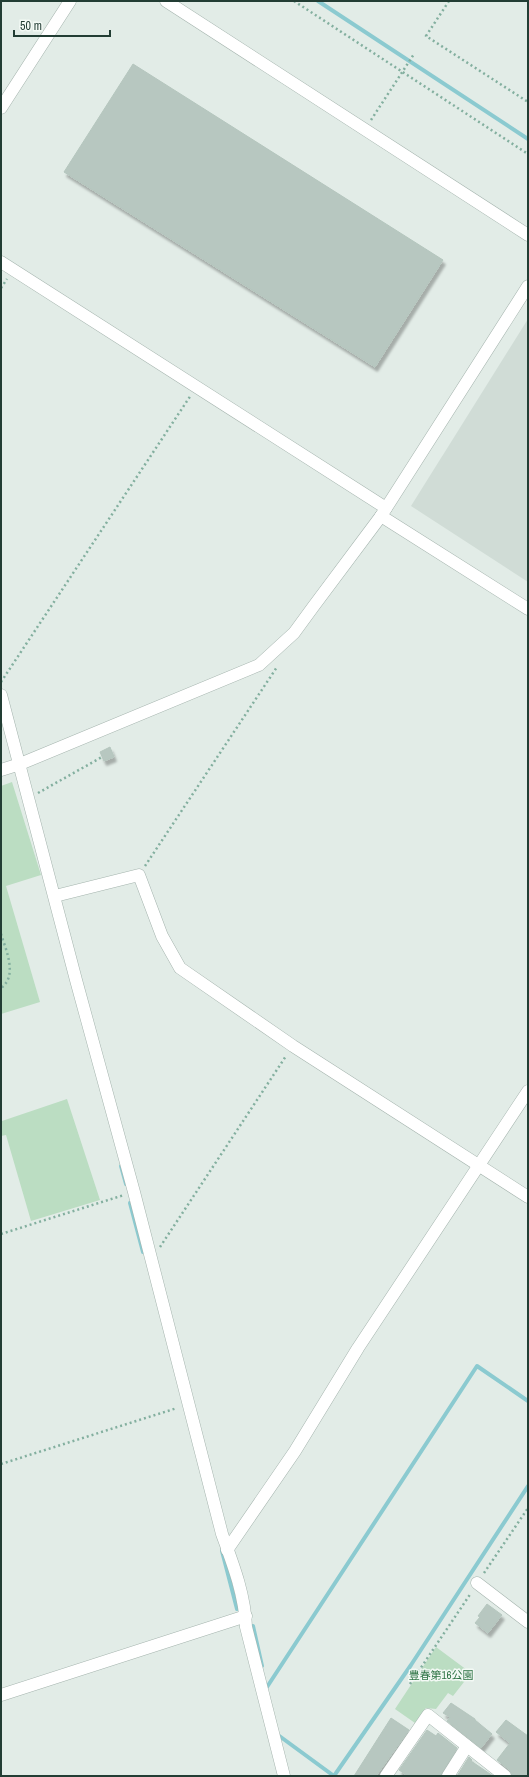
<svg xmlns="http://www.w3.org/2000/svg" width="529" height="1777" font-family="'Archivo Narrow','Noto Sans JP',sans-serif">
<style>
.built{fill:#d0dcd6}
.green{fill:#bbddc2}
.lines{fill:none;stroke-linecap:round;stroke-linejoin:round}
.stream{stroke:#8bcad0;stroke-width:4}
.building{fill:#b7c7c0;stroke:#b5c6be;filter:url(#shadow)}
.minor-casing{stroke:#a5b4ae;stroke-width:13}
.path{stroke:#83af9f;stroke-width:2.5;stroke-dasharray:2 3;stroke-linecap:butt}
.minor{stroke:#fff;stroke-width:12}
.labels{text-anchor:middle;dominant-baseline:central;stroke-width:3;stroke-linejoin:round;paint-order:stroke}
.park-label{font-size:11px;fill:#2d7344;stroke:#f3f9f5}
</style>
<defs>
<filter id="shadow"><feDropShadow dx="2.5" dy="4.5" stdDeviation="1" flood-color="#0004"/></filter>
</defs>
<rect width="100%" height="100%" fill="#e2ece7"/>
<path class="built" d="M528 319V582L411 506Z"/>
<g class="green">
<path d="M12 782 41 875 6 886 40 1002 1 1014V786Z"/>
<path d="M67 1099 100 1200 31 1221 6 1135 1 1136V1118L2 1121Z"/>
<path d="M436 1647 471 1673 453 1696 448 1693 436 1709 426 1708 415 1723 395 1709Z"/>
</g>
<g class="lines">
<g class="stream">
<path d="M318 1 528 139"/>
<path d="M121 1166 126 1184"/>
<path d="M130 1203 143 1252"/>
<path d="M222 1551 237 1609"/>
<path d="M253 1626 262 1666"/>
<path d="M267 1687 477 1366 528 1401"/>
<path d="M278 1735 334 1776"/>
<path d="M334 1776 411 1665 528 1486"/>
</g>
</g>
<g class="building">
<path d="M133 64 443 260 375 367 64 172Z"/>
<path d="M110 747 114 757 104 761 100 752Z"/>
<path d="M487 1604 502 1615 488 1633 475 1623 480 1617 478 1616Z"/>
<path d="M451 1703 475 1719V1720L492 1734 481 1748 447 1721 450 1717 443 1713Z"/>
<path d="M391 1718 409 1730 376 1776H354Z"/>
<path d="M506 1720 528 1736V1776H512L510 1770 497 1760 510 1743 496 1732Z"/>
<path d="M427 1730 436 1736 438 1733 457 1748 441 1776H408L399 1770Z"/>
<path d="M469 1757 472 1760 471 1761 493 1776H457Z"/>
</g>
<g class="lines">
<defs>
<g id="minor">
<path d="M166 1 528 235"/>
<path d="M1 108 70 1"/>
<path d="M1 262 386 508"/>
<path d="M381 516 528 609"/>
<path d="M1 695 76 980 134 1192 222 1534C233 1564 245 1595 246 1627L284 1776"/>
<path d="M1 770 20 764 259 665 283 643 294 633 313 607 381 516 528 286"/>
<path d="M55 896 139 875 162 936 180 968 293 1046 528 1197"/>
<path d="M227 1550 295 1451 358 1348 528 1091"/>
<path d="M477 1583 528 1622"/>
<path d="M1 1695 246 1616"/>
<path d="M386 1776 428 1715 505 1776"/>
<path d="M448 1776 467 1746"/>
</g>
</defs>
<use href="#minor" class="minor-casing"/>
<g class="path">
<path d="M294 1 528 154"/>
<path d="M449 1 426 36 528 102"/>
<path d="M371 120 414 54"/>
<path d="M1 288 7 279"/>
<path d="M1 682 191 395"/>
<path d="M38 793 102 757"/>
<path d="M145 866 277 667"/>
<path d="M1 934C6 950 18 976 1 988"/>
<path d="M1 1234 124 1195"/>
<path d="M160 1247 286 1056"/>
<path d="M1 1464 177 1408"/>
<path d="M484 1573 528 1508"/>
<path d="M410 1684 471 1593"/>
</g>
<use href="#minor" class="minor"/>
</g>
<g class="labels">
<g class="park-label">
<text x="441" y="1675">豊春第16公園</text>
</g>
</g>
<rect width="529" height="1777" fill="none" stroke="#223d34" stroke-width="4"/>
<path d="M14 30v6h96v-6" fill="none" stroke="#223d34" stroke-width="2"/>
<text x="20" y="30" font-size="12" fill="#223d34" stroke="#f3f9f5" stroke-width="3" paint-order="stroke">50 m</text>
</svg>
